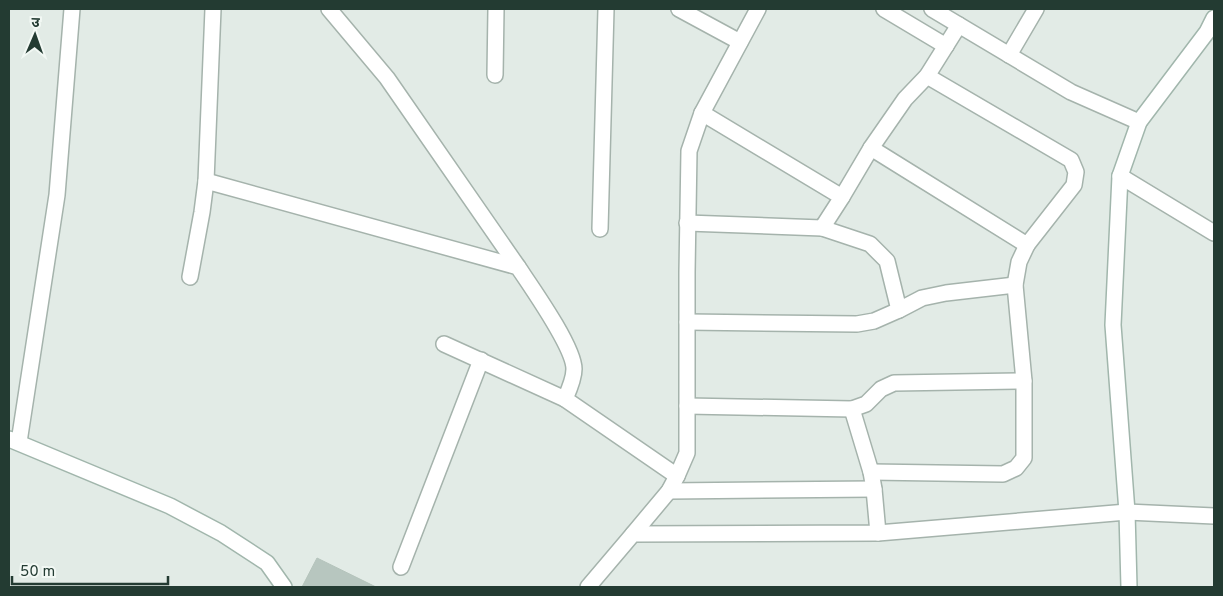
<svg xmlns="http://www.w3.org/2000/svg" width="1223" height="596" font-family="Overpass,'Noto Sans Devanagari',sans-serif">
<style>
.building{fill:#b7c6bf;stroke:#b5c4bc}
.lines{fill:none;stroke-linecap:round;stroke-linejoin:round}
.street-casing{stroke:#a5b3ac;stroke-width:18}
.secondary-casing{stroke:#a1b6ac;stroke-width:18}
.street{stroke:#fff;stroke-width:15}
.secondary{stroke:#fff;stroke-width:15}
</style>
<rect width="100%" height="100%" fill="#e2ebe6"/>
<path class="building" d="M317 558 376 587H302Z"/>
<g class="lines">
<defs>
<g id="street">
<path d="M329 9 387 78 518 267"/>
<path d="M679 9 740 42"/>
<path d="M884 9 946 46"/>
<path d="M932 9 1071 92 1139 122"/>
<path d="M1009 55 1036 9"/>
<path d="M495 75 496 9"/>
<path d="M871 148 1027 245 1074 185 1076 172 1071 160 927 76"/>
<path d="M1120 176 1214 233"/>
<path d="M206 181 518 267C532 288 574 347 574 369 574 379 569 390 565 399L677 476 669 491 633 534"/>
<path d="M842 197 871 148 905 99 927 76 959 25"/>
<path d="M687 223 822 228 842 197 702 113"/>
<path d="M822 228 870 244 887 261 899 310 922 298 946 293 1015 285"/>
<path d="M600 229 606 9"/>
<path d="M190 277 202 212 206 181 213 9"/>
<path d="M687 322 857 324 874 321 899 310"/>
<path d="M444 344 565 399"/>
<path d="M687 406 852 409 866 404 881 389 894 383 1024 381"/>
<path d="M852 409 871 472 874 489 878 533"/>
<path d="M19 442 57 195 72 9"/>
<path d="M871 472 1003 474 1016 468 1024 458V381L1015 285 1019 262 1027 245"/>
<path d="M677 476 687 453V272L689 151 702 113 758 9"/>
<path d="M669 491 874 489"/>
<path d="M401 567 481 360"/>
<path d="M588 587 633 534 878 533 1127 512 1214 516"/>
</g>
<g id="secondary">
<path d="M9 439 170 506 221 533 267 563 284 587"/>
<path d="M1129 587 1127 512 1113 325 1120 176 1139 122 1207 32 1214 18"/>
</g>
</defs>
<use href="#street" class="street-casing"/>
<use href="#secondary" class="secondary-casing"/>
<use href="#street" class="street"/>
<use href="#secondary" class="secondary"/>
</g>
<rect width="1223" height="596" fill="none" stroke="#233b32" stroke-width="20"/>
<g transform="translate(35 35) rotate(2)" stroke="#f2f8f4" stroke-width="4" paint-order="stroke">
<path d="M0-4L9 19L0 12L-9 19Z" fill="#233b32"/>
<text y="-8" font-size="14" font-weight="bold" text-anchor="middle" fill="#233b32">उ</text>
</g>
<path d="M12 576v8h156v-8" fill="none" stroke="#233b32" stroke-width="2.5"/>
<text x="20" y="576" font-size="15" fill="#233b32" stroke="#f2f8f4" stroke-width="4" paint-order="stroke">50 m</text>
</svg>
